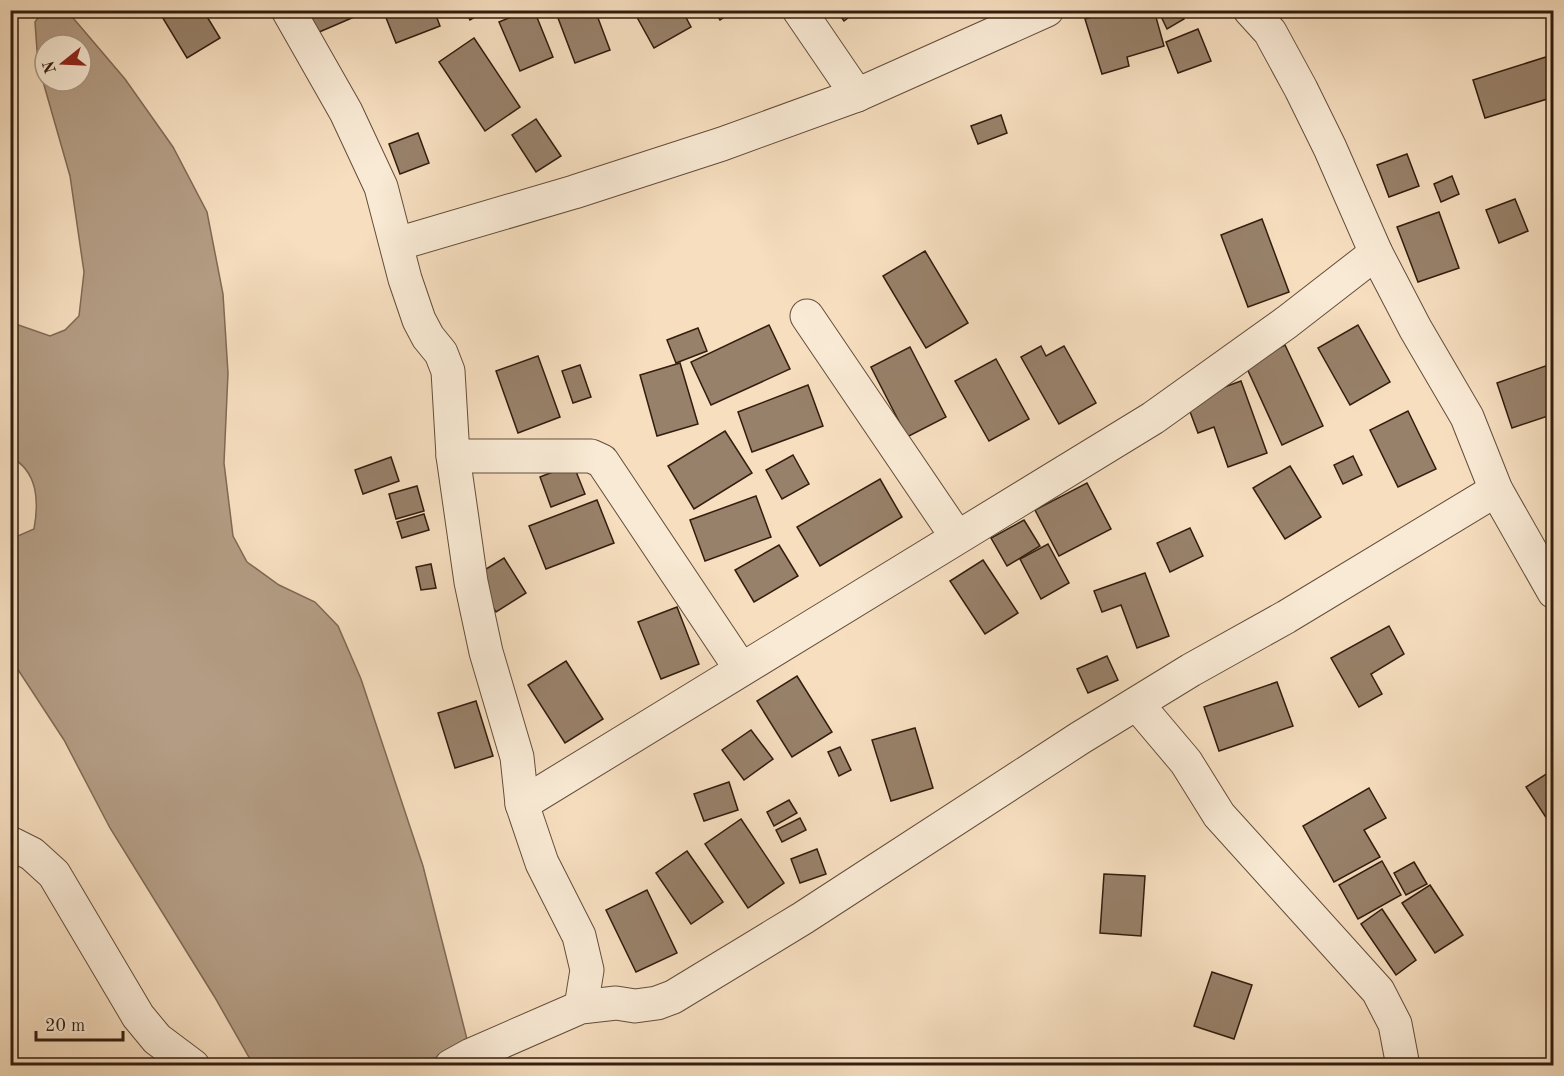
<svg xmlns="http://www.w3.org/2000/svg" width="1564" height="1076" font-family="'Old Standard TT',serif">
<style>
.water{fill:#b39c83;stroke:#7f6954;stroke-width:1.5;fill-rule:evenodd}
.building{fill:#98816a;stroke:#321d0e;stroke-width:1.5}
.lines{fill:none;stroke-linecap:round;stroke-linejoin:round}
.minor-casing{stroke:#634d3a;stroke-width:35}
.minor{stroke:#f9ead5;stroke-width:33}
</style>
<rect width="100%" height="100%" fill="#f6debf"/>
<filter id="stains"><feTurbulence type="fractalNoise" baseFrequency=".00333" numOctaves="4"/><feColorMatrix values="0 0 0 0 .2 0 0 0 0 .09 0 0 0 0 .02 0 0 0 .5 -.17"/></filter>
<radialGradient id="worn" r=".72"><stop offset=".6" stop-color="#630" stop-opacity="0"/><stop offset="1" stop-color="#630" stop-opacity=".3"/></radialGradient>
<path class="water" d="M43 11 68 12 125 79 173 147 207 212 223 294 228 373 224 463 233 536 247 562 279 585 315 602 338 626 361 679 423 866 471 1055 451 1066H254L214 996 110 828 64 740 11 659V539L34 529C39 501 38 472 11 457L10 322 50 336 65 330 79 316 84 272 70 176 38 64 35 22ZM45 45H81V81H45Z"/>
<g class="building">
<path d="M158 10H203L220 38 187 58Z"/>
<path d="M298 10H351L354 17 310 36Z"/>
<path d="M383 10H434L440 26 396 43Z"/>
<path d="M465 10H487L470 20Z"/>
<path d="M528 10H534L553 57 520 71 499 22Z"/>
<path d="M555 10H595L610 50 575 63Z"/>
<path d="M633 10H682L691 27 654 48Z"/>
<path d="M714 10H735L720 20Z"/>
<path d="M836 10H858L844 21Z"/>
<path d="M1114 10H1154L1164 46 1127 57 1129 66 1102 74 1085 19Z"/>
<path d="M1158 10H1179L1184 19 1167 29Z"/>
<path d="M1198 29 1211 61 1178 73 1166 42Z"/>
<path d="M474 38 520 107 485 131 439 62Z"/>
<path d="M1552 55 1554 97 1485 118 1473 80Z"/>
<path d="M1001 115 1007 133 978 144 971 126Z"/>
<path d="M536 119 561 156 536 172 512 135Z"/>
<path d="M418 133 429 163 400 174 389 144Z"/>
<path d="M1407 154 1419 186 1389 197 1377 165Z"/>
<path d="M1452 176 1459 194 1441 202 1434 184Z"/>
<path d="M1515 199 1528 231 1499 243 1486 210Z"/>
<path d="M1439 212 1459 268 1418 282 1397 227Z"/>
<path d="M1262 219 1289 292 1248 307 1221 235Z"/>
<path d="M925 251 968 323 926 348 883 276Z"/>
<path d="M769 325 790 369 711 405 691 362Z"/>
<path d="M1358 325 1390 382 1350 405 1318 348Z"/>
<path d="M698 328 707 351 676 363 667 340Z"/>
<path d="M1285 345 1323 426 1282 445 1245 364Z"/>
<path d="M1041 346 1046 356 1064 346 1096 403 1059 424 1021 357Z"/>
<path d="M910 347 946 417 907 437 871 367Z"/>
<path d="M538 356 560 417 518 433 496 371Z"/>
<path d="M996 359 1029 419 989 441 955 381Z"/>
<path d="M680 363 698 424 657 436 640 375Z"/>
<path d="M1554 363V414L1512 428 1497 383Z"/>
<path d="M580 365 591 397 573 403 562 371Z"/>
<path d="M1241 381 1267 453 1228 467 1214 427 1198 433 1186 401Z"/>
<path d="M808 385 823 426 752 452 738 412Z"/>
<path d="M1408 411 1436 469 1398 487 1370 430Z"/>
<path d="M725 431 752 473 694 509 668 466Z"/>
<path d="M793 455 809 484 782 499 766 470Z"/>
<path d="M1353 456 1362 475 1343 484 1334 465Z"/>
<path d="M391 457 399 481 363 494 355 470Z"/>
<path d="M573 464 585 494 551 507 540 477Z"/>
<path d="M1290 466 1321 517 1285 539 1253 488Z"/>
<path d="M880 479 902 517 820 566 797 527Z"/>
<path d="M1087 483 1111 529 1059 556 1035 510Z"/>
<path d="M417 486 424 511 396 519 389 494Z"/>
<path d="M756 496 771 537 705 561 690 520Z"/>
<path d="M597 500 614 543 546 569 529 526Z"/>
<path d="M424 514 429 530 402 538 397 522Z"/>
<path d="M1024 520 1040 546 1007 566 991 538Z"/>
<path d="M1190 528 1203 556 1170 572 1157 543Z"/>
<path d="M1048 544 1069 583 1041 599 1020 559Z"/>
<path d="M779 545 798 576 754 602 735 570Z"/>
<path d="M504 558 526 593 496 612 473 577Z"/>
<path d="M983 560 1018 613 985 634 950 581Z"/>
<path d="M431 564 436 588 421 590 416 567Z"/>
<path d="M1145 573 1169 636 1137 648 1121 605 1102 612 1094 591Z"/>
<path d="M677 607 699 664 661 679 638 622Z"/>
<path d="M1389 626 1404 654 1371 674 1382 694 1359 707 1331 658Z"/>
<path d="M1107 656 1118 680 1088 693 1077 669Z"/>
<path d="M566 661 603 719 565 743 528 685Z"/>
<path d="M797 676 832 732 792 757 757 701Z"/>
<path d="M1277 682 1293 726 1219 751 1204 707Z"/>
<path d="M476 701 493 756 455 768 438 713Z"/>
<path d="M915 728 933 788 891 801 872 740Z"/>
<path d="M751 730 773 759 744 780 722 750Z"/>
<path d="M840 747 851 770 839 776 828 752Z"/>
<path d="M1554 769V815L1547 819 1526 787Z"/>
<path d="M729 782 738 810 704 821 694 794Z"/>
<path d="M1369 788 1386 818 1364 830 1380 857 1334 882 1303 826Z"/>
<path d="M789 800 797 813 774 826 767 812Z"/>
<path d="M800 818 806 830 782 842 776 830Z"/>
<path d="M741 819 784 883 748 908 705 844Z"/>
<path d="M817 849 826 874 800 883 791 859Z"/>
<path d="M687 851 723 902 691 924 656 873Z"/>
<path d="M1382 861 1401 895 1358 919 1339 885Z"/>
<path d="M1414 862 1427 884 1406 895 1394 873Z"/>
<path d="M1104 874 1145 876 1141 936 1100 933Z"/>
<path d="M1430 885 1463 935 1435 953 1402 903Z"/>
<path d="M647 890 677 953 636 972 606 910Z"/>
<path d="M1382 909 1416 960 1396 975 1361 924Z"/>
<path d="M1212 972 1252 985 1234 1039 1194 1026Z"/>
</g>
<g class="lines">
<defs>
<g id="minor">
<path d="M288 10 346 112 381 187 405 279 419 320 428 337 441 353 448 371 453 456 471 582 486 652 517 757 522 804 542 863 579 936 587 970 581 1007"/>
<path d="M799 10 857 95"/>
<path d="M1250 10 1270 32 1301 89 1330 148 1376 253 1415 328 1467 417 1496 490 1554 592"/>
<path d="M397 244 574 192 722 144 857 95 1047 10"/>
<path d="M807 316 957 537"/>
<path d="M453 456H591L602 461 741 669"/>
<path d="M1137 704 1186 762 1219 815 1378 991 1395 1024 1403 1066"/>
<path d="M522 804 1153 418 1287 322 1376 253"/>
<path d="M10 843 32 854 54 874 138 1016 157 1039 193 1066"/>
<path d="M451 1066 471 1055 581 1007 616 1003 635 1006 657 1003 673 997 803 918 1080 738 1191 670 1286 617 1496 490"/>
</g>
</defs>
<use href="#minor" class="minor-casing"/>
<use href="#minor" class="minor"/>
</g>
<rect width="1564" height="1076" fill="none" stroke="#f6debf" stroke-width="36"/>
<rect x="12" y="12" width="1540" height="1052" fill="none" stroke="#321d0e" stroke-width="3"/>
<rect x="18" y="18" width="1528" height="1040" fill="none" stroke="#321d0e" stroke-width="1.5"/>
<g transform="translate(63 63) rotate(252)"><circle r="28" fill="#f9ead5" stroke="#a99885" stroke-width="1.5"/>
<path d="M0-4.5L10 22L0 15L-10 22Z" fill="#8f2418"/>
<text y="-9" font-size="16" font-weight="bold" text-anchor="middle" fill="#321d0e">N</text>
</g>
<path d="M36 1031v9h87v-9" fill="none" stroke="#321d0e" stroke-width="3"/>
<text x="45" y="1031" font-size="18" fill="#321d0e" stroke="#f9ead5" stroke-width="4.5" paint-order="stroke">20 m</text>
<rect width="100%" height="100%" filter="url(#stains)"/>
<rect width="100%" height="100%" fill="url(#worn)"/>
</svg>
